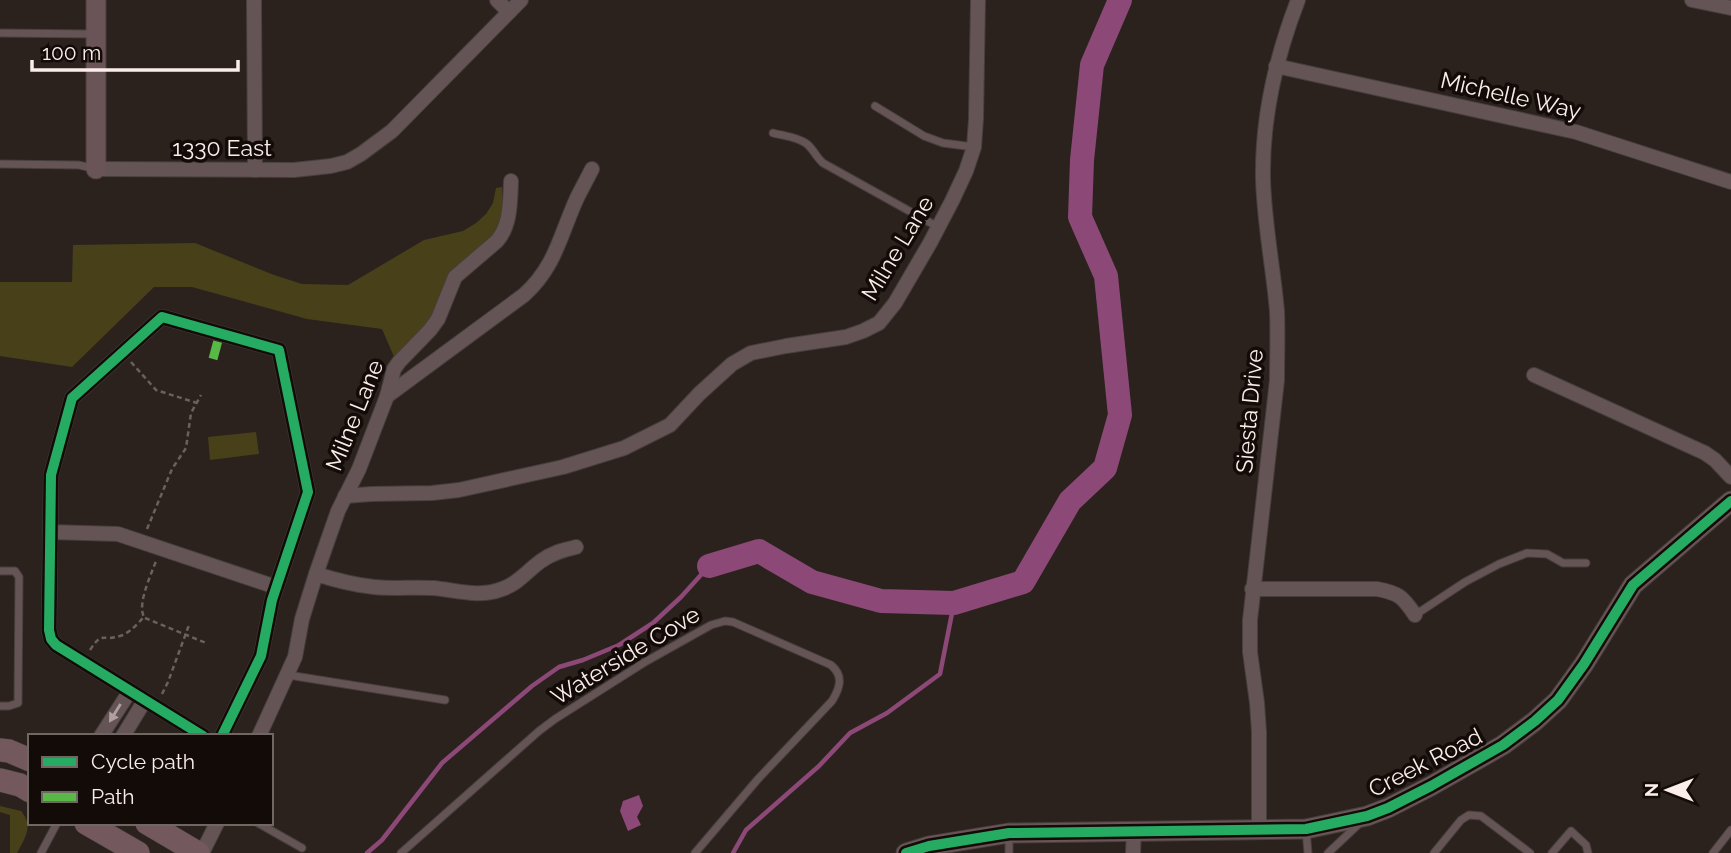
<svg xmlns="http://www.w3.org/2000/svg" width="1731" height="853" font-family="Raleway,sans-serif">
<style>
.green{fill:#484019}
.water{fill:#8c4977}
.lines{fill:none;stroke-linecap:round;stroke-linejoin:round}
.stream{stroke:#8c4977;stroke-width:4.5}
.river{stroke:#8c4977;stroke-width:24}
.lane-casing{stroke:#473f3b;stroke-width:9}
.street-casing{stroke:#473f3b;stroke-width:16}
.secondary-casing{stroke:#473f3b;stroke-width:21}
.primary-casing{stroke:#473f3b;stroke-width:24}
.path{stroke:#6c5f5f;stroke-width:2.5;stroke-dasharray:5 3.5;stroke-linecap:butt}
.lane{stroke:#655456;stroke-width:7}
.street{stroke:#655456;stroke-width:14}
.secondary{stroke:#6a5457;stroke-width:19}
.primary{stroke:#73595e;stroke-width:23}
.quiet{stroke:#58b947;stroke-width:9;stroke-dasharray:18 9;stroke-linecap:butt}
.cycleway-casing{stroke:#130b08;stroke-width:15}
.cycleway{stroke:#26ab63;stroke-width:10}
.oneway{fill:#b0a1a0}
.labels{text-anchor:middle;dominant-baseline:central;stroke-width:7;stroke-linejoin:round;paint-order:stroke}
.street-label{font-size:23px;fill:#fbeeea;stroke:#130b08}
</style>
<rect width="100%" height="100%" fill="#2b221e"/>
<g class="green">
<path d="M502 187 503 222 478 252 425 330 395 359 382 329 307 319 192 287H154L72 367 0 356V282H72L73 245 195 243 274 275 302 284 348 285 424 240 463 231 476 223 486 214 493 203 496 188Z"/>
<path d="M256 432 259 454 210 460 208 437Z"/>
<path d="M0 806 21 811C34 826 25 838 17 853H10V815L0 812Z"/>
</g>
<path class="water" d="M639 795 643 806 637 817 641 825 628 831 620 811 623 801Z"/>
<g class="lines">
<g class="stream">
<path d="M367 853 382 840 442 763 532 686 559 667 583 660 619 645 653 623 681 597 709 566"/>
<path d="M733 853 746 830 819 766 850 733 887 713 940 674 954 603"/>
</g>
<path class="river" d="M709 566 759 551 812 582 881 601 954 603 1023 582 1070 501 1105 468 1120 415 1106 276 1080 217 1082 160 1092 65 1120 0"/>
<defs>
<g id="lane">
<path d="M0 33 94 34"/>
<path d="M875 106 924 136 943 143 974 147"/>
<path d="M773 133C784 136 798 137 807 144 814 150 816 157 823 163L938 227"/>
<path d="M0 164 79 165 95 169"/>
<path d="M0 571H15L19 577 18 703 9 706H0"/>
<path d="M1415 615 1465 582 1499 564 1527 553 1547 554 1563 563H1586"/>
<path d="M288 675 445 700"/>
<path d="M258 823 302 848"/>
<path d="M1306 830 1308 853"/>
<path d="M41 853 57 823"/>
<path d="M401 853 539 731 555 719 645 662 711 625 725 621 733 622 831 665C844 676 840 688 832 701L758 779 695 853"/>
<path d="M1009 853V836"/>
<path d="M1328 853 1361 822"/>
<path d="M1434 853 1461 820 1469 815 1481 816 1530 853"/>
<path d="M1552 853 1571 831 1586 845 1588 853"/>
<path d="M1713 853 1731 830"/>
</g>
<g id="street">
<path d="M254 0 255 170"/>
<path d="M497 0 509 12"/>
<path d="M1692 0 1731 8"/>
<path d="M1276 66 1576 132 1731 182"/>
<path d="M96 169 294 170 331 166 347 162 361 154 392 131 521 0"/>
<path d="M1534 375 1705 453 1715 460 1731 477"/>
<path d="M387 396 524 295C556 266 560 235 577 198 582 188 587 179 592 169"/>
<path d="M345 496 371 494 432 493 459 490 563 467 624 448 670 425 699 394 732 364 751 353 786 346 846 337 863 331 879 323 895 303 930 243 952 201 966 171 974 147 976 119 978 0"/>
<path d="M50 532 118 534 276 587"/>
<path d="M316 574C335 580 354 585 374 587 393 589 413 587 433 588 456 590 480 598 502 589 518 584 528 570 541 561 552 553 563 550 576 547"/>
<path d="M1252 589H1377C1399 593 1403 597 1415 615"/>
<path d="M101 736 130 691"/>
<path d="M123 736 145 700"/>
<path d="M203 736 56 645 51 639 49 630 51 475 72 398 162 317 279 350 308 492 272 600 261 656 222 736"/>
<path d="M259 736 295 657 302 619 316 574 338 511 359 469 387 396 394 369 399 362 430 330 438 319 455 277 497 241C511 225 510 201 511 181"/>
<path d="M1259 830V732L1257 703 1250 652V620L1277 380C1277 357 1278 334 1277 311 1273 266 1264 222 1263 178 1262 116 1276 57 1298 0"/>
<path d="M202 853 217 823"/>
<path d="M1133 853 1134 831"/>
</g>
<g id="secondary">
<path d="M96 169V0"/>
<path d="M906 853 929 846 1009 833 1306 829 1367 816 1388 808 1431 786 1503 745 1535 721 1558 700 1584 664 1633 585 1731 501"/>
</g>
<g id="primary">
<path d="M0 750 9 751 30 760"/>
<path d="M0 780 20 785 30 791"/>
<path d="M86 823 138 853"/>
<path d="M147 823 198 853"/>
</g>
</defs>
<use href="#lane" class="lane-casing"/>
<use href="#street" class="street-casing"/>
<use href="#secondary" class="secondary-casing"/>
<use href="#primary" class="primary-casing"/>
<g class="path">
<path d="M131 362 156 390 197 403"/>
<path d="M147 529 172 469 186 448 191 413 201 395"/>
<path d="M145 618 206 643"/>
<path d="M90 650C103 630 102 642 120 636 130 633 137 624 144 617 137 604 151 575 156 561"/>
<path d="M162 694 168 682 189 625"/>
</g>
<use href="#lane" class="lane"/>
<use href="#street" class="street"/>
<use href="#secondary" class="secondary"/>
<use href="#primary" class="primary"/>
<path class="quiet" d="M213 359 220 333"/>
<defs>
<g id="cycleway">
<path d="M203 736 56 645 51 639 49 630 51 475 72 398 162 317 279 350 308 492 272 600 261 656 222 736"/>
<path d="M906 853 929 846 1009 833 1306 829 1367 816 1388 808 1431 786 1503 745 1535 721 1558 700 1584 664 1633 585 1731 501"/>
</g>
</defs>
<use href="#cycleway" class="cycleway-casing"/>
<use href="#cycleway" class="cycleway"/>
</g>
<defs><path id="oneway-solid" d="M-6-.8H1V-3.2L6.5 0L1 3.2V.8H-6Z" transform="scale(1.75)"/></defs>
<use class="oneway" href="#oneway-solid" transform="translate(115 713) rotate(122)"/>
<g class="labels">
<g class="street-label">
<text transform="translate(1511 95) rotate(13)">Michelle Way</text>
<text x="222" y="147">1330 East</text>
<text transform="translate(897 248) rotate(-59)">Milne Lane</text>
<text transform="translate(1249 411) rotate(-85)">Siesta Drive</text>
<text transform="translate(354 415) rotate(-68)">Milne Lane</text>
<text transform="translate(625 655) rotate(-31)">Waterside Cove</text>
<text transform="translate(1425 762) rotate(-27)">Creek Road</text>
</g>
</g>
<rect x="28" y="734" width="245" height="91" fill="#130b08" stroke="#706662" stroke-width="2"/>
<rect x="42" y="757" width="35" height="10" fill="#26ab63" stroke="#706662" stroke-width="2"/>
<text x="91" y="769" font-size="21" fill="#fbeeea">Cycle path</text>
<rect x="42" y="792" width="35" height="10" fill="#58b947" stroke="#706662" stroke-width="2"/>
<text x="91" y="804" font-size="21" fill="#fbeeea">Path</text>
<g transform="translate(1668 790) rotate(270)" stroke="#130b08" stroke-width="5" paint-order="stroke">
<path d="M0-5L12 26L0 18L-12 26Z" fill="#fbeeea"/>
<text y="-10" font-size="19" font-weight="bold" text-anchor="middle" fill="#fbeeea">N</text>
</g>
<path d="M32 60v10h206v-10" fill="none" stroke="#fbeeea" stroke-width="3.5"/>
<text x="42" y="60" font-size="21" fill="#fbeeea" stroke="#130b08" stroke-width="5" paint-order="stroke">100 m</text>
</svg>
